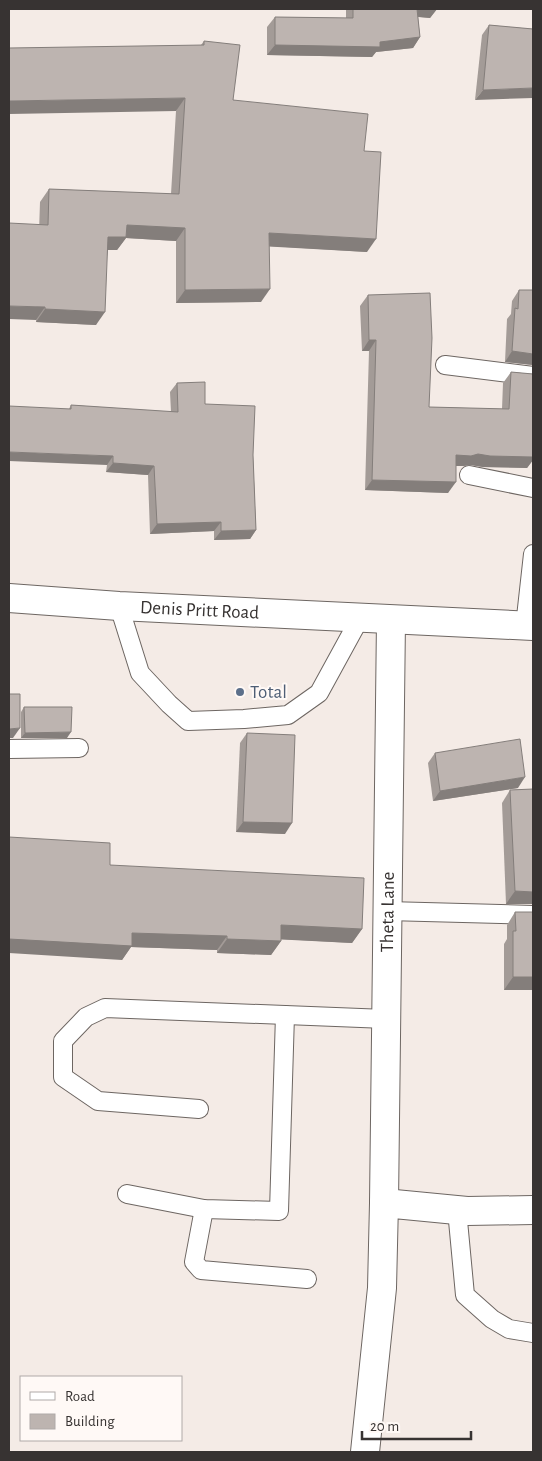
<svg xmlns="http://www.w3.org/2000/svg" width="542" height="1461" font-family="'Alegreya Sans',sans-serif">
<style>
.lines{fill:none;stroke-linecap:round;stroke-linejoin:round}
.lane-casing{stroke:#6d6662;stroke-width:20}
.street-casing{stroke:#6d6662;stroke-width:30}
.secondary-casing{stroke:#6d6662;stroke-width:30}
.lane{stroke:#fff;stroke-width:18}
.street{stroke:#fff;stroke-width:28}
.secondary{stroke:#fff;stroke-width:28}
.wall{fill:#a39b97}
.shaded-wall{fill:#847e7b}
.building{fill:#bdb4b0;stroke:#847e7b}
.service-dot{fill:#5c6f8a;stroke:#fff9f6;stroke-width:2}
.labels{text-anchor:middle;dominant-baseline:central;stroke-width:4;stroke-linejoin:round;paint-order:stroke}
.street-label{font-size:19px;fill:#373332;stroke:#fff9f6}
.service-label{font-size:19px;fill:#4e5e75;stroke:#fff9f6;text-anchor:start}
</style>
<rect width="100%" height="100%" fill="#f4ebe6"/>
<g class="lines">
<defs>
<g id="lane">
<path d="M445 365 533 376"/>
<path d="M469 475 533 488"/>
<path d="M119 606 140 673 169 704 188 721 244 719 288 715 319 693 360 618"/>
<path d="M525 626 533 554"/>
<path d="M9 749 79 748"/>
<path d="M387 911 533 915"/>
<path d="M199 1109 98 1101 63 1077V1041L86 1017 105 1008 386 1019"/>
<path d="M127 1194 204 1209 279 1211 285 1015"/>
<path d="M204 1209 194 1262 201 1270 307 1279"/>
<path d="M457 1210 465 1295 492 1319 509 1329 533 1333"/>
</g>
<g id="street">
<path id="s1" d="M384 1203 391 620"/>
<path d="M365 1452 382 1288 384 1203 467 1211 533 1210"/>
</g>
<g id="secondary">
<path id="s2" d="M9 598 119 606 533 626"/>
</g>
</defs>
<use href="#lane" class="lane-casing"/>
<use href="#street" class="street-casing"/>
<use href="#secondary" class="secondary-casing"/>
<use href="#lane" class="lane"/>
<use href="#street" class="street"/>
<use href="#secondary" class="secondary"/>
</g>
<g class="wall">
<path d="M346 9H437L430 18 418 17 420 37 413 48 376 52 372 57 267 55V27L275 17 346 18Z"/>
<path d="M489 25 533 29 475 100 482 35Z"/>
<path d="M204 41 233 100 364 151 367 252 269 246 261 302 176 303V241L126 238 117 250H108L96 325 36 322 40 202 49 189 171 194 176 111 201 45Z"/>
<path d="M519 290 533 365 505 362 507 319 511 314 512 301Z"/>
<path d="M368 295 429 407 502 409 503 383 511 372 533 374V460L527 468 483 467 471 465 463 466H456L448 493 365 490 369 351H362L360 306Z"/>
<path d="M177 383 205 404 253 455 256 530 250 539 214 540V531L150 534 148 475 106 472 107 465 69 409 71 405 171 412 170 392Z"/>
<path d="M24 707 67 738H21V712Z"/>
<path d="M247 733 285 834 236 832 240 743Z"/>
<path d="M435 753 518 788 433 801 428 763Z"/>
<path d="M533 789V904H506L502 803 510 790Z"/>
<path d="M110 865 362 929 352 943 281 939V941L271 955 217 953V950L131 947 122 960Z"/>
<path d="M515 912H533V990H504V944L507 939V925Z"/>
</g>
<g class="shaded-wall">
<path d="M415 9H437L430 18 410 16Z"/>
<path d="M420 37 413 48 376 52 372 57 267 55 275 45 380 42Z"/>
<path d="M533 88V98L475 100 483 90Z"/>
<path d="M185 98 176 111 9 114V101Z"/>
<path d="M127 225 185 228 176 241 126 238 117 250H99L108 237Z"/>
<path d="M269 233 376 239 367 252 260 246Z"/>
<path d="M270 289 261 302 176 303 185 290Z"/>
<path d="M9 306 45 307 36 320 9 319Z"/>
<path d="M45 309 105 312 96 325 36 322Z"/>
<path d="M369 340H376L369 351H362Z"/>
<path d="M512 351 533 354V365L505 362Z"/>
<path d="M9 452 113 456 107 465 9 461Z"/>
<path d="M478 454 533 457V460L527 468 483 467 471 465 463 466H449L456 455Z"/>
<path d="M113 463 154 466 148 475 106 472Z"/>
<path d="M372 480 456 482 448 493 365 490Z"/>
<path d="M221 522 214 531 150 534 157 524Z"/>
<path d="M256 530 250 539 214 540 221 531Z"/>
<path d="M20 728 13 738H9V729Z"/>
<path d="M71 732 67 738H21L25 733Z"/>
<path d="M525 777 518 788 433 801 440 791Z"/>
<path d="M243 822 292 823 285 834 236 832Z"/>
<path d="M515 891 533 892V904H506Z"/>
<path d="M281 925 362 929 352 943 272 939Z"/>
<path d="M132 933 227 936 217 950 131 947 122 960 9 953V939Z"/>
<path d="M227 939 281 941 271 955 217 953Z"/>
<path d="M513 977H533V990H504Z"/>
</g>
<g class="building">
<path d="M353 9H417L420 37 380 42V47L275 45V17L353 18Z"/>
<path d="M489 25 533 29V88L483 90Z"/>
<path d="M204 41 240 45 233 100 368 114 364 151 381 152 376 239 269 233 270 289 185 290V228L127 225 126 237H108L105 312 45 309V307L9 306V223L48 225 49 189 179 194 185 98 9 101V48L204 45Z"/>
<path d="M519 290H533V354L512 351 515 308 518 309Z"/>
<path d="M430 293 432 338 429 407 509 409 511 372 533 374V457L490 456 478 454 471 456 456 455V482L372 480 376 340H369L368 295Z"/>
<path d="M205 382V404L255 406 253 455 256 530 221 531V522L157 524 154 466 113 463V456L9 452V406L71 409V405L178 412 177 383Z"/>
<path d="M9 694H20V728L9 729Z"/>
<path d="M24 707H72L71 732 25 733Z"/>
<path d="M247 733 295 735 292 823 243 822Z"/>
<path d="M520 739 525 777 440 791 435 753Z"/>
<path d="M533 789V892L515 891 510 790Z"/>
<path d="M9 837 110 843V865L364 878 362 929 281 925V941L227 939V936L132 933V946L9 939Z"/>
<path d="M515 912H533V977H513V931H516Z"/>
</g>
<circle class="service-dot" cx="240" cy="692" r="5"/>
<g class="labels">
<g class="street-label">
<text stroke="none"><textPath href="#s2" startOffset="191">Denis Pritt Road</textPath></text>
<text stroke="none"><textPath href="#s1" startOffset="291">Theta Lane</textPath></text>
</g>
<g class="service-label">
<text x="250" y="692">Total</text>
</g>
</g>
<rect width="542" height="1461" fill="none" stroke="#373332" stroke-width="20"/>
<rect x="20" y="1376" width="162" height="65" fill="#fff9f6" stroke="#afaaa8"/>
<rect x="30" y="1392" width="25" height="8" fill="#ffffff" stroke="#afaaa8"/>
<text x="65" y="1401" font-size="15" fill="#373332">Road</text>
<rect x="30" y="1414" width="25" height="15" fill="#bdb4b0" stroke="#afaaa8"/>
<text x="65" y="1426" font-size="15" fill="#373332">Building</text>
<path d="M362 1431v8h109v-8" fill="none" stroke="#373332" stroke-width="2.5"/>
<text x="370" y="1431" font-size="15" fill="#373332" stroke="#fff9f6" stroke-width="4" paint-order="stroke">20 m</text>
</svg>
